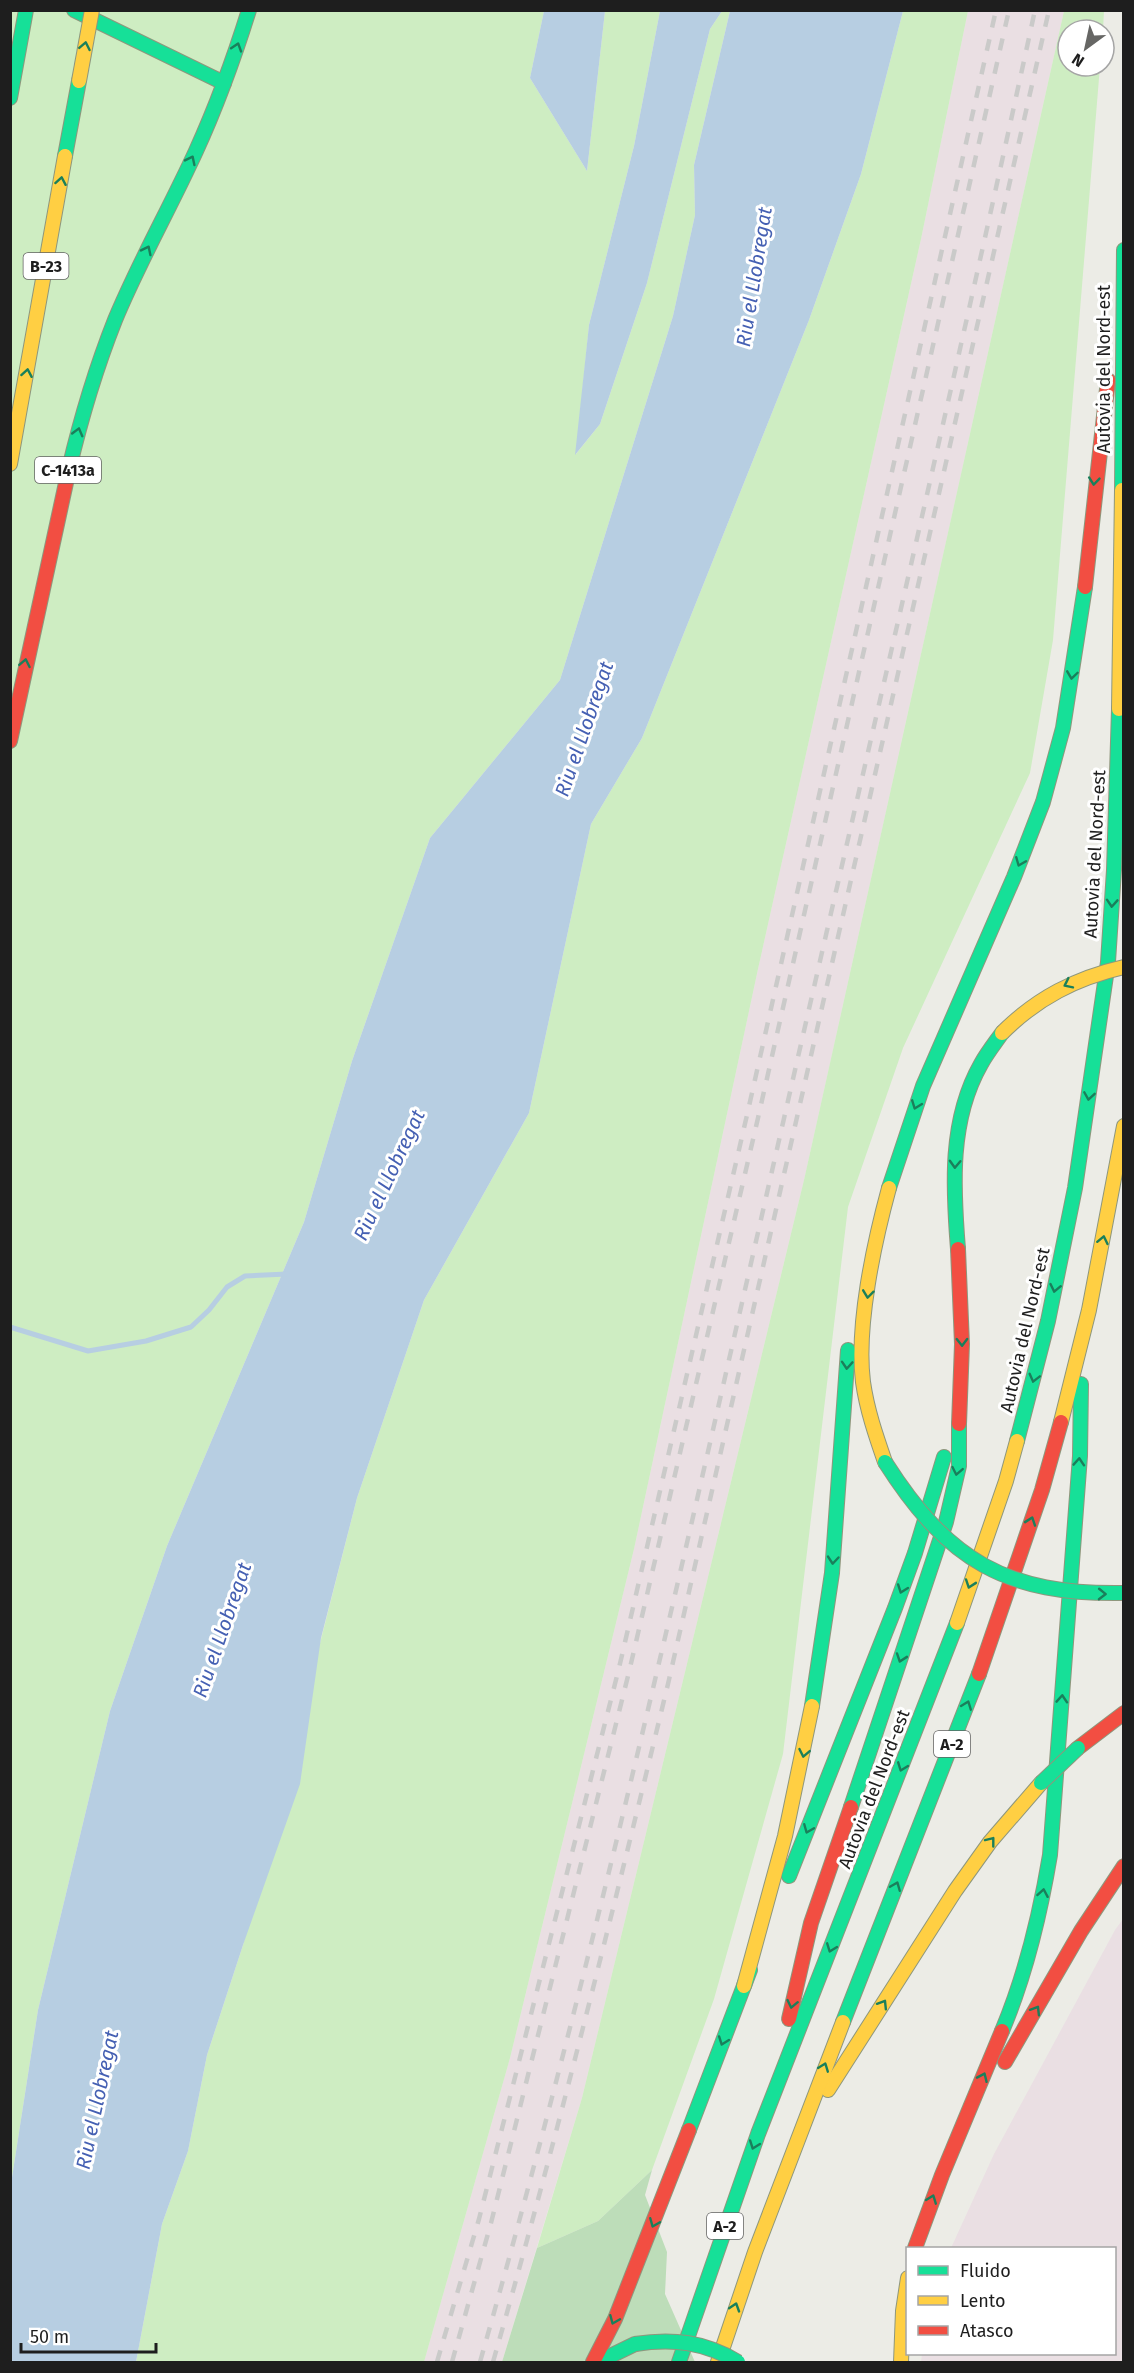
<svg xmlns="http://www.w3.org/2000/svg" width="1134" height="2373" font-family="'Fira Sans',sans-serif">
<style>
.industrial{fill:#eadfe3}
.grass{fill:#ceedc2}
.forest{fill:#bdddb9}
.water{fill:#b7cee2}
.lines{fill:none;stroke-linecap:round;stroke-linejoin:round}
.stream{stroke:#b7cee2;stroke-width:5}
.fast-casing{stroke:#8e977d;stroke-width:16}
.slow-casing{stroke:#8e977d;stroke-width:16}
.jam-casing{stroke:#8e977d;stroke-width:16}
.fast{stroke:#16e098;stroke-width:14}
.slow{stroke:#ffcf43;stroke-width:14}
.jam{stroke:#f24e42;stroke-width:14}
.rail{stroke:#cacac9;stroke-width:4.5;stroke-dasharray:12 12;stroke-linecap:butt}
.fast-bridge-casing{stroke:#8e977d;stroke-width:16;stroke-linecap:butt}
.slow-bridge-casing{stroke:#8e977d;stroke-width:16;stroke-linecap:butt}
.fast-bridge{stroke:#16e098;stroke-width:14}
.slow-bridge{stroke:#ffcf43;stroke-width:14}
.oneway{stroke:#1a7f5b}
.labels{text-anchor:middle;dominant-baseline:central;stroke-width:6;stroke-linejoin:round;paint-order:stroke}
.shield{fill:#fff;stroke:#626262;stroke-width:1.5}
.shield-label{font-size:16px;font-weight:bold;fill:#1e1e1e}
.street-label{font-size:18px;fill:#1e1e1e;stroke:#fff}
.water-label{font-size:20px;font-style:italic;fill:#4560b3;stroke:#fff}
</style>
<rect width="100%" height="100%" fill="#ecece6"/>
<g class="industrial">
<path d="M968 11H1064L804 1180 582 2098 502 2362H424L510 2058 634 1549 758 969 921 239Z"/>
<path d="M1123 1919V2362H921L922 2354H1114V2248H951L994 2154 1115 1930Z"/>
</g>
<g class="grass">
<path d="M11 11H544L530 78 587 171 605 11H660L634 146 589 325 576 454 600 424 647 283 710 29 722 11H730L694 165 695 215 673 316 560 680 430 838 352 1061 304 1222 167 1546 110 1711 38 2010 11 2184Z"/>
<path d="M903 11H968L921 239 758 969 634 1549 510 2058 424 2362H136L162 2224 188 2151 207 2055 243 1945 357 1498 424 1300 529 1113 591 824 642 738 809 320 861 174Z"/>
<path d="M1064 11H1104L1103 30H1068V66H1100L1053 640 1030 773 903 1048 848 1207 783 1754 714 1999 652 2170 598 2221 537 2248 582 2098 804 1180Z"/>
</g>
<path class="forest" d="M652 2170 645 2195 667 2252 665 2294 695 2362H502L537 2248 598 2221Z"/>
<g class="water">
<path d="M544 11H605L587 171 530 78Z"/>
<path d="M660 11H722L710 29 647 283 600 424 575 455 589 325 634 146Z"/>
<path d="M730 11H903L861 174 809 320 642 738 591 824 529 1113 424 1300 357 1498 321 1638 300 1784 243 1945 207 2055 188 2151 162 2224 136 2362H11V2184L38 2010 110 1711 167 1546 304 1222 352 1061 430 838 560 680 673 316 695 215 694 165Z"/>
</g>
<g class="lines">
<path class="stream" d="M10 1327 88 1351 146 1341 191 1327 209 1310 227 1287 245 1276 287 1274"/>
<defs>
<g id="fast">
<path d="M74 10 224 83"/>
<path d="M10 98 26 10"/>
<path d="M65 156 79 81"/>
<path d="M69 469C81 418 96 368 115 320 139 262 170 208 196 151 217 105 234 58 249 10"/>
<path d="M1122 490 1124 250"/>
<path d="M889 1188 923 1086 1014 877 1043 802 1063 728 1085 587"/>
<path d="M958 1249C953 1187 949 1120 981 1064 987 1053 995 1043 1002 1033"/>
<path d="M1017 1441 1048 1321 1075 1188 1108 962 1114 870 1119 709"/>
<path d="M812 1706 832 1573 848 1350"/>
<path d="M851 1807 946 1522 959 1466V1424"/>
<path d="M789 1876 895 1608 915 1553 944 1457"/>
<path d="M843 2022 979 1674"/>
<path d="M1002 2031C1026 1974 1040 1915 1050 1855L1080 1456 1081 1384"/>
<path d="M689 2130 750 1970"/>
<path d="M598 2362 635 2344"/>
<path d="M679 2362 758 2134 957 1623"/>
</g>
<g id="slow">
<path d="M10 464 65 156"/>
<path d="M1119 709 1122 490"/>
<path d="M1061 1422 1089 1310 1124 1126"/>
<path d="M885 1462C876 1436 867 1410 863 1382 856 1326 874 1243 889 1188"/>
<path d="M957 1623 1006 1481 1017 1441"/>
<path d="M744 1986 785 1836 812 1706"/>
<path d="M828 2090 955 1891 990 1842 1041 1783"/>
<path d="M718 2362 755 2252 843 2022"/>
<path d="M901 2362 903 2311 908 2278"/>
</g>
<g id="jam">
<path d="M1085 587 1108 380"/>
<path d="M10 741 69 469"/>
<path d="M958 1249 962 1344 959 1424"/>
<path d="M979 1674 1042 1490 1061 1422"/>
<path d="M1078 1748 1124 1713"/>
<path d="M789 2019 811 1923 851 1807"/>
<path d="M1005 2062 1081 1931 1124 1866"/>
<path d="M915 2248 942 2175 1002 2031"/>
<path d="M593 2362 615 2319 689 2130"/>
</g>
</defs>
<use href="#fast" class="fast-casing"/>
<use href="#slow" class="slow-casing"/>
<use href="#jam" class="jam-casing"/>
<use href="#fast" class="fast"/>
<use href="#slow" class="slow"/>
<use href="#jam" class="jam"/>
<g class="rail">
<path d="M437 2362 479 2219 619 1668 747 1115 996 10"/>
<path d="M452 2362 491 2223 629 1672 758 1118 1009 10"/>
<path d="M480 2362C592 1969 681 1570 772 1171 860 784 951 398 1035 10"/>
<path d="M493 2362C557 2138 613 1911 668 1684L1049 10"/>
</g>
<defs>
<g id="fast-bridge">
<path d="M885 1462C948 1561 1006 1595 1124 1593"/>
<path d="M1041 1783 1078 1748"/>
<path d="M635 2344C673 2338 705 2342 738 2362"/>
</g>
<g id="slow-bridge">
<path d="M79 81 92 10"/>
<path d="M1002 1033C1037 998 1076 978 1124 967"/>
</g>
</defs>
<use href="#fast-bridge" class="fast-bridge-casing"/>
<use href="#slow-bridge" class="slow-bridge-casing"/>
<use href="#fast-bridge" class="fast-bridge"/>
<use href="#slow-bridge" class="slow-bridge"/>
</g>
<defs><path id="oneway-chevron" d="M-2-3.5L2.5 0L-2 3.5" fill="none" stroke-width="1.6" stroke-linecap="round" stroke-linejoin="round" transform="scale(1.5)"/></defs>
<g class="oneway">
<use href="#oneway-chevron" transform="translate(85 46) rotate(-79)"/>
<use href="#oneway-chevron" transform="translate(237 47) rotate(-72)"/>
<use href="#oneway-chevron" transform="translate(191 160) rotate(-64)"/>
<use href="#oneway-chevron" transform="translate(61 181) rotate(-80)"/>
<use href="#oneway-chevron" transform="translate(147 250) rotate(-64)"/>
<use href="#oneway-chevron" transform="translate(27 373) rotate(-80)"/>
<use href="#oneway-chevron" transform="translate(78 432) rotate(-75)"/>
<use href="#oneway-chevron" transform="translate(1094 481) rotate(96)"/>
<use href="#oneway-chevron" transform="translate(25 663) rotate(-79)"/>
<use href="#oneway-chevron" transform="translate(1072 675) rotate(98)"/>
<use href="#oneway-chevron" transform="translate(1020 862) rotate(112)"/>
<use href="#oneway-chevron" transform="translate(1112 903) rotate(94)"/>
<use href="#oneway-chevron" transform="translate(1068 984) rotate(154)"/>
<use href="#oneway-chevron" transform="translate(1089 1096) rotate(99)"/>
<use href="#oneway-chevron" transform="translate(916 1105) rotate(111)"/>
<use href="#oneway-chevron" transform="translate(955 1164) rotate(92)"/>
<use href="#oneway-chevron" transform="translate(1103 1240) rotate(-78)"/>
<use href="#oneway-chevron" transform="translate(1055 1288) rotate(102)"/>
<use href="#oneway-chevron" transform="translate(868 1294) rotate(97)"/>
<use href="#oneway-chevron" transform="translate(962 1342) rotate(89)"/>
<use href="#oneway-chevron" transform="translate(847 1365) rotate(94)"/>
<use href="#oneway-chevron" transform="translate(1034 1378) rotate(104)"/>
<use href="#oneway-chevron" transform="translate(1079 1462) rotate(-86)"/>
<use href="#oneway-chevron" transform="translate(957 1471) rotate(101)"/>
<use href="#oneway-chevron" transform="translate(1031 1521) rotate(-71)"/>
<use href="#oneway-chevron" transform="translate(833 1560) rotate(95)"/>
<use href="#oneway-chevron" transform="translate(970 1584) rotate(109)"/>
<use href="#oneway-chevron" transform="translate(902 1589) rotate(110)"/>
<use href="#oneway-chevron" transform="translate(1102 1594) rotate(1)"/>
<use href="#oneway-chevron" transform="translate(901 1658) rotate(109)"/>
<use href="#oneway-chevron" transform="translate(1062 1699) rotate(-86)"/>
<use href="#oneway-chevron" transform="translate(967 1705) rotate(-69)"/>
<use href="#oneway-chevron" transform="translate(804 1753) rotate(101)"/>
<use href="#oneway-chevron" transform="translate(902 1767) rotate(111)"/>
<use href="#oneway-chevron" transform="translate(808 1829) rotate(112)"/>
<use href="#oneway-chevron" transform="translate(991 1841) rotate(-52)"/>
<use href="#oneway-chevron" transform="translate(896 1886) rotate(-68)"/>
<use href="#oneway-chevron" transform="translate(1043 1893) rotate(-80)"/>
<use href="#oneway-chevron" transform="translate(831 1948) rotate(111)"/>
<use href="#oneway-chevron" transform="translate(792 2004) rotate(102)"/>
<use href="#oneway-chevron" transform="translate(883 2004) rotate(-58)"/>
<use href="#oneway-chevron" transform="translate(1036 2010) rotate(-59)"/>
<use href="#oneway-chevron" transform="translate(723 2041) rotate(110)"/>
<use href="#oneway-chevron" transform="translate(824 2067) rotate(-69)"/>
<use href="#oneway-chevron" transform="translate(983 2077) rotate(-66)"/>
<use href="#oneway-chevron" transform="translate(754 2145) rotate(110)"/>
<use href="#oneway-chevron" transform="translate(932 2199) rotate(-69)"/>
<use href="#oneway-chevron" transform="translate(654 2223) rotate(112)"/>
<use href="#oneway-chevron" transform="translate(735 2307) rotate(-72)"/>
<use href="#oneway-chevron" transform="translate(614 2320) rotate(113)"/>
</g>
<g class="labels">
<g class="shield">
<rect x="23.5" y="253" width="45" height="26" rx="4.5"/>
<rect x="35" y="457" width="66" height="26" rx="4.5"/>
<rect x="934" y="1731" width="36" height="26" rx="4.5"/>
<rect x="707" y="2213" width="36" height="26" rx="4.5"/>
</g>
<g class="shield-label">
<text x="46" y="266">B-23</text>
<text x="68" y="470">C-1413a</text>
<text x="952" y="1744">A-2</text>
<text x="725" y="2226">A-2</text>
</g>
<g class="street-label">
<text transform="translate(1104 369) rotate(-90)">Autovia del Nord-est</text>
<text transform="translate(1095 854) rotate(-87)">Autovia del Nord-est</text>
<text transform="translate(1025 1330) rotate(-77)">Autovia del Nord-est</text>
<text transform="translate(874 1789) rotate(-69)">Autovia del Nord-est</text>
</g>
<g class="water-label">
<text transform="translate(754 277) rotate(-81)">Riu el Llobregat</text>
<text transform="translate(584 729) rotate(-71)">Riu el Llobregat</text>
<text transform="translate(389 1175) rotate(-65)">Riu el Llobregat</text>
<text transform="translate(222 1630) rotate(-71)">Riu el Llobregat</text>
<text transform="translate(97 2100) rotate(-78)">Riu el Llobregat</text>
</g>
</g>
<rect width="1134" height="2373" fill="none" stroke="#1e1e1e" stroke-width="24"/>
<rect x="906" y="2247" width="210" height="108" fill="#ffffff" stroke="#a5a5a5" stroke-width="1.5"/>
<rect x="918" y="2266" width="30" height="9" fill="#16e098" stroke="#a5a5a5" stroke-width="1.5"/>
<text x="960" y="2277" font-size="18" fill="#1e1e1e">Fluido</text>
<rect x="918" y="2296" width="30" height="9" fill="#ffcf43" stroke="#a5a5a5" stroke-width="1.5"/>
<text x="960" y="2307" font-size="18" fill="#1e1e1e">Lento</text>
<rect x="918" y="2326" width="30" height="9" fill="#f24e42" stroke="#a5a5a5" stroke-width="1.5"/>
<text x="960" y="2337" font-size="18" fill="#1e1e1e">Atasco</text>
<g transform="translate(1086 48) rotate(213)"><circle r="28" fill="#ffffff" stroke="#a5a5a5" stroke-width="1.5"/>
<path d="M0-4.5L10 22L0 15L-10 22Z" fill="#666664"/>
<text y="-9" font-size="16" font-weight="bold" text-anchor="middle" fill="#1e1e1e">N</text>
</g>
<path d="M21 2343v9h135v-9" fill="none" stroke="#1e1e1e" stroke-width="3"/>
<text x="30" y="2343" font-size="18" fill="#1e1e1e" stroke="#ffffff" stroke-width="4.5" paint-order="stroke">50 m</text>
</svg>
